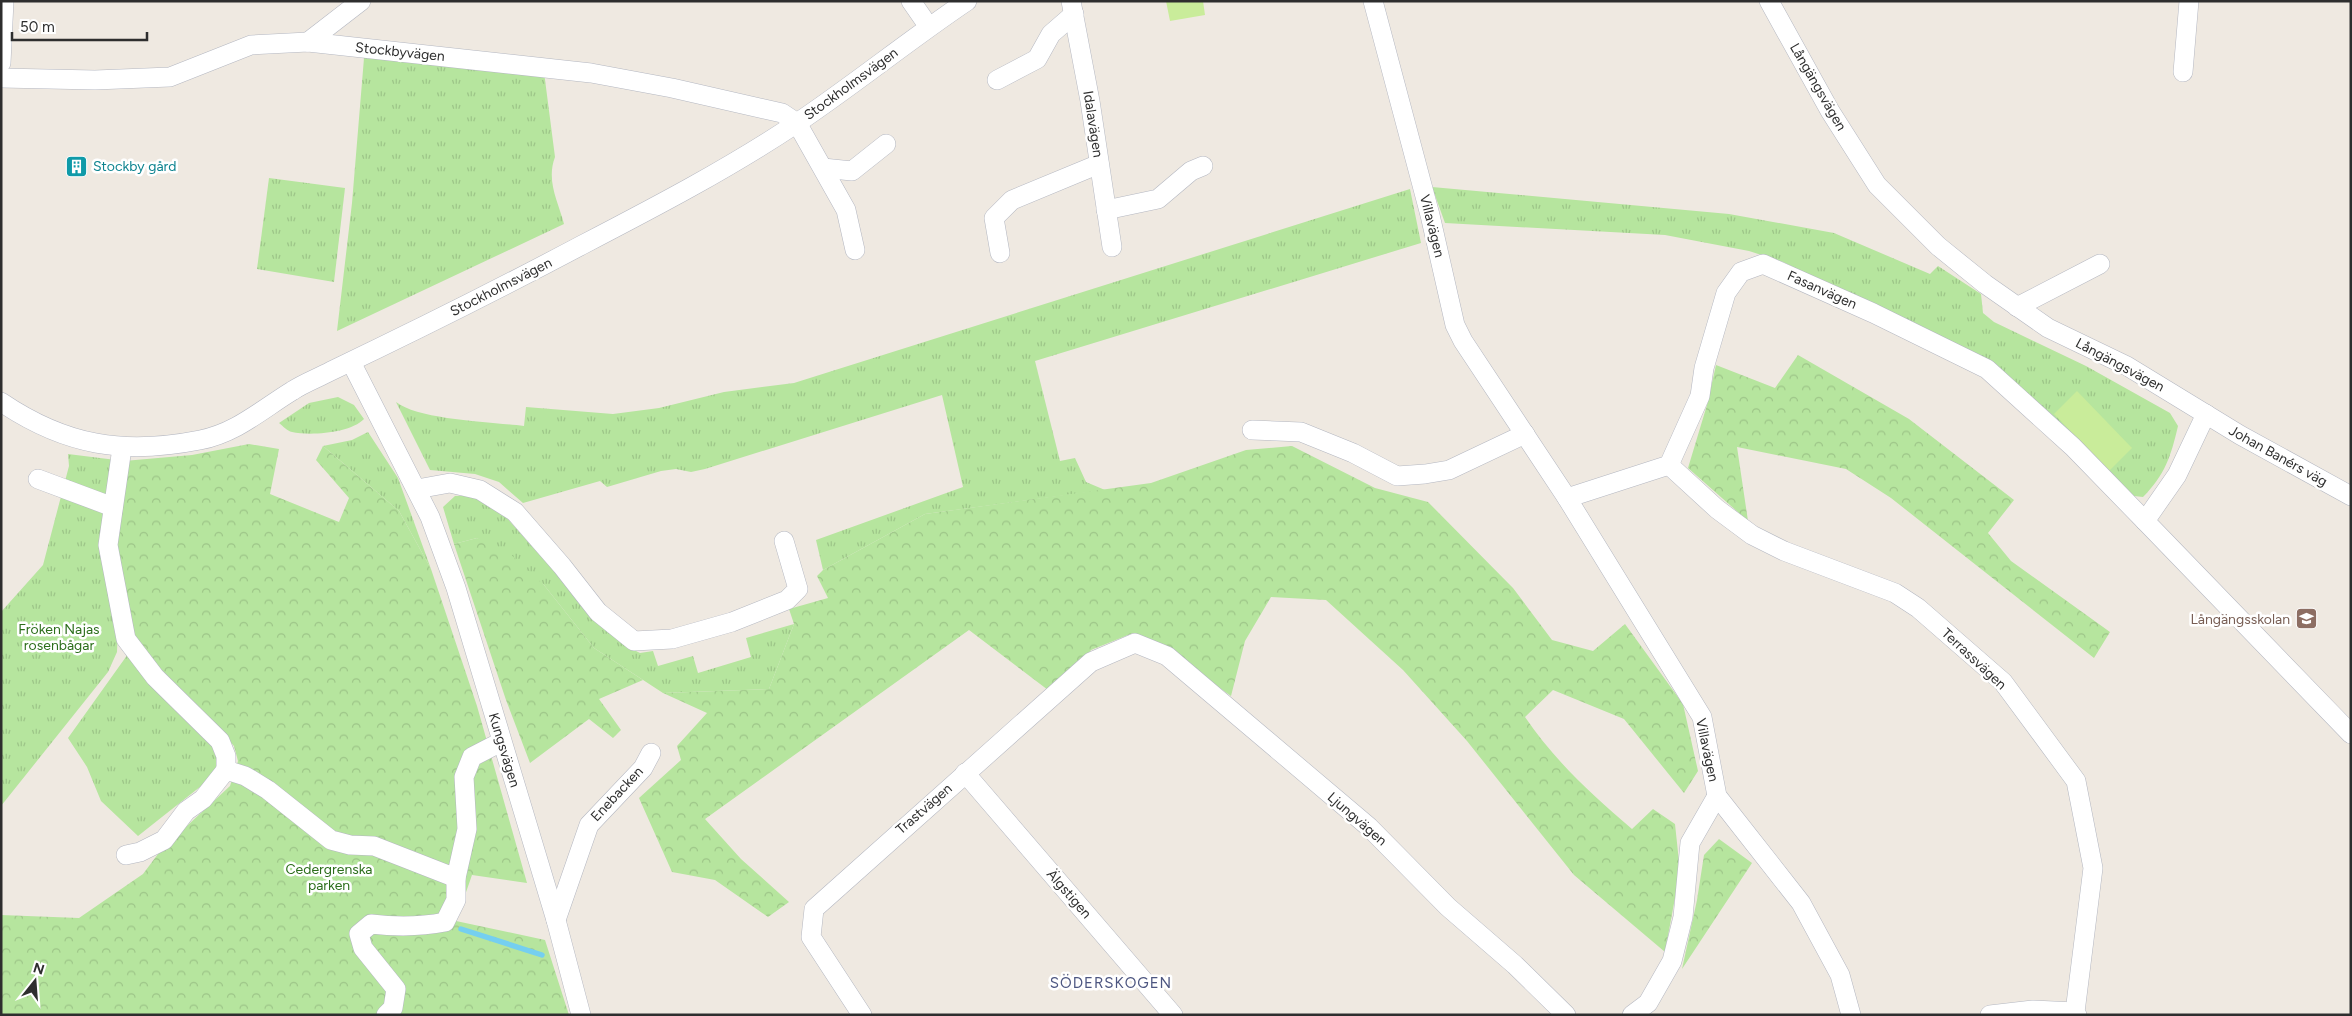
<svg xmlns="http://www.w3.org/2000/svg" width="2352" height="1016" font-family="Figtree,sans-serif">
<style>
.grass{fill:url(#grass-tufts)}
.forest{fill:url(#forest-crowns)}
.pitch{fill:#c9ec9a}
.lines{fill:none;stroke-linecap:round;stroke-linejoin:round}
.stream{stroke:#75cff0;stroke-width:5.5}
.minor-casing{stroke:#b4b7c1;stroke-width:20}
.minor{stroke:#fff;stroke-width:19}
.labels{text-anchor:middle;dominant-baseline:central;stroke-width:5;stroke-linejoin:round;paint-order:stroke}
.street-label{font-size:14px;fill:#2e2e2e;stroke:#fff}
.culture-label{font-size:14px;fill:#0d838f;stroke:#fff;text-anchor:start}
.education-label{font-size:14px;fill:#785e54;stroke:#fff;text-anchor:end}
.park-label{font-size:14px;fill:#2c6e1b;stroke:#fff}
.neighbourhood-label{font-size:15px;letter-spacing:1px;fill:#4d5680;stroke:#fff}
</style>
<defs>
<pattern id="grass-tufts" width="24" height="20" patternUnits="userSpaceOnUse" patternTransform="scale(1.25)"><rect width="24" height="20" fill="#b6e59e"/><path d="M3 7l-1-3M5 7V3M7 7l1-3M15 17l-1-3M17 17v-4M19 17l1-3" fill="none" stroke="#9dc588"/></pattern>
<pattern id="forest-crowns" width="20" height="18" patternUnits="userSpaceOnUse" patternTransform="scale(1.25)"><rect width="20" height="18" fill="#b6e59e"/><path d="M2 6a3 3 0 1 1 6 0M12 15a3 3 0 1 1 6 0" fill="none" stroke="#9dc588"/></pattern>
</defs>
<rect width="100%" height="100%" fill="#efe9e1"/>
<g class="grass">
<path d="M364 58 544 72 555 157C546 181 558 201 564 224L337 331 352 203Z"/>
<path d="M269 178 345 188 334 282 257 269Z"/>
<path d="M1432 187 1729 214 1834 233 1930 274 1938 266 1981 294 1983 313 1994 322 2086 366 2170 413 2178 426C2171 456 2165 475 2143 497L2125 495 1991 367 1783 262 1749 251 1665 235 1445 223Z"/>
<path d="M1410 189 1421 243 1035 361 1060 461 1075 458 1086 482 1105 490 925 514 823 570 816 540 963 487 942 395 705 469 691 472 676 469 661 471 607 487 600 481 523 503 499 482 475 474 430 470 396 402C419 420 492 422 524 426L526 407 613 414 659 408 724 392 794 383Z"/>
<path d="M338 397 354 405 364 419C351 433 310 436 292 432 287 431 283 426 279 423L309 403Z"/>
<path d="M368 432 398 478 431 569 399 511 323 446 352 440Z"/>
<path d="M68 454 124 461 117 652 108 672 1 806V612L43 565 69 466Z"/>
<path d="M476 495 499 509 561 579 628 647 640 653 653 651 658 666 693 656 698 673 751 657 746 638 794 624 769 689 663 693 594 648 544 585 477 538 454 544 443 507 455 496Z"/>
<path d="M128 654 213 741 219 762 215 775 138 836 101 801 87 767 68 738Z"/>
</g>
<g class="forest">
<path d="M1798 355 1909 419 2014 500 1988 533 2011 561 2110 632 2094 658 1891 498 1846 469 1737 447 1748 521 1688 468 1707 405 1716 365 1775 388Z"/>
<path d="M249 444 279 449 270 494 339 522 349 498 316 460 323 446 399 511 431 569 477 706 527 883 472 875 456 921 545 940 569 1015H1V915L79 918 143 874 161 850 230 786 238 761 234 746 144 653 131 631 111 541 124 461 192 455Z"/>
<path d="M1292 446 1375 488 1428 502 1513 588 1552 640 1593 651 1625 624 1683 704 1698 771 1684 793 1624 719 1553 690 1525 717C1556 762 1590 793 1632 829L1653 809 1675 824 1680 871 1665 952 1574 875 1467 741 1403 670 1326 600 1271 597 1245 641 1231 696 1161 646 1133 633 1091 650 1066 684 1048 690 969 630 705 819 741 859 789 902 768 917 715 880 672 872 639 798 681 760 677 746 707 713 663 693 769 689 794 624 789 609 828 598 817 576 823 570 925 514 1151 483 1246 450Z"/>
<path d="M477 538 507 551 544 585 594 648 643 680 599 699 621 730 613 738 589 719 530 763 506 700 454 544Z"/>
<path d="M1719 839 1752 863 1682 969 1697 900 1704 855Z"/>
</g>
<g class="pitch">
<path d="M1166 1H1203L1205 15 1170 21Z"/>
<path d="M2077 391 2132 448 2109 471 2054 414Z"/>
</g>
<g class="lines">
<path class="stream" d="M461 929 542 955"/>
<defs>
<g id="minor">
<path d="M911 1 929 27"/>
<path d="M1071 1 1090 101 1112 247"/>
<path d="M1373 1 1430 215 1455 325 1463 341 1567 498 1702 717 1717 796 1801 903 1840 975 1851 1015"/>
<path d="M1769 1 1830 111 1877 185 1938 246 1985 284 2048 328 2127 366 2240 435 2351 496"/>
<path d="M308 42 361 1"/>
<path d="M1 63 4 1"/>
<path d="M2183 72 2189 1"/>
<path d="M1 78 95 80 170 77 251 45 308 42 591 73 672 88 782 113 797 123 846 210 855 250"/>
<path d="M997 80 1037 59 1051 34 1074 14"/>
<path d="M823 168 852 171 886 144"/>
<path d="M1106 210 1158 199 1191 171 1203 166"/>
<path d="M1000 253 994 218 1012 200 1099 164"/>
<path d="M2017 307 2100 264"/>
<path d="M351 362 430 517 456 588 556 920 581 1015"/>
<path d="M1 402C66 446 124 455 200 440 236 433 261 410 292 391 304 383 318 378 331 371 415 331 499 289 582 245 655 207 728 169 797 123 855 84 909 40 967 1"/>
<path d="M2206 414 2177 475 2145 521 2351 734"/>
<path d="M1252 430 1301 432 1353 453 1397 476 1425 474 1449 470 1525 434"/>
<path d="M122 448 108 545 126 639 155 677 220 741 226 756V770"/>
<path d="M1669 465 1717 509 1752 535 1784 551 1895 593 1918 608 2003 682 2076 781 2093 868 2075 1012 2077 1015"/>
<path d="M38 479 113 507"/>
<path d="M417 489 450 483 480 490 515 512 562 566 598 612 634 641 672 639 732 622 787 600 798 589 784 541"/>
<path d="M1567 498 1669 465 1700 396 1704 368 1726 293 1741 272 1763 264 1873 313 1987 369 2073 447 2145 521"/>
<path d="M965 773 1173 1015"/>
<path d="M126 855 140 852 164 840 186 811 203 799 226 770 245 776 268 790 331 840 350 845 374 846 456 878"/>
<path d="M556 920 589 825 643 768 651 753"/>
<path d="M386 1015 393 1008 396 989 363 948 359 934 371 924C397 927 420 927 445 922L456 900V878L467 829 464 777 472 757 501 742"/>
<path d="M862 1015 811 937 814 909 1091 662 1135 643 1167 656 1369 827 1448 907 1515 965 1566 1015"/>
<path d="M1632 1015 1648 1003 1672 961 1683 917 1690 843 1717 796"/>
<path d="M1990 1015 2033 1010 2075 1012"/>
</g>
</defs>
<use href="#minor" class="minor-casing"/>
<use href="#minor" class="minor"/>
</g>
<defs>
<symbol id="building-square" viewBox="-11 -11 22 22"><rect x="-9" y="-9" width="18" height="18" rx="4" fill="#0f9aa8" stroke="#fff"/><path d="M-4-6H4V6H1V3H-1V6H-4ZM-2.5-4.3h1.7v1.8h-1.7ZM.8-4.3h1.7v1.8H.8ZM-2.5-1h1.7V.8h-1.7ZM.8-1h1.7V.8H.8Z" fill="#fff"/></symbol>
<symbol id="school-square" viewBox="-11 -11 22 22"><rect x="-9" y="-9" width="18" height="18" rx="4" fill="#8d6e63" stroke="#fff"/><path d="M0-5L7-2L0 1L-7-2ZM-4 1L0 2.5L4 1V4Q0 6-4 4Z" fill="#fff"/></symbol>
</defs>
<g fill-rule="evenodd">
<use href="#building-square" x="64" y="154" width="25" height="25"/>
<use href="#school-square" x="2294" y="606" width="25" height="25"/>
</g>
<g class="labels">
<g class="street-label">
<text transform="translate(400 52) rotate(6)">Stockbyvägen</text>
<text transform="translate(851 84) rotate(-36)">Stockholmsvägen</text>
<text transform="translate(1818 87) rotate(60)">Långängsvägen</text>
<text transform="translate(1093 124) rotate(81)">Idalavägen</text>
<text transform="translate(1432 226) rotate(76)">Villavägen</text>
<text transform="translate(501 287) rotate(-27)">Stockholmsvägen</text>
<text transform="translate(1822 290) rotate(24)">Fasanvägen</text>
<text transform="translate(2120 365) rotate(28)">Långängsvägen</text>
<text transform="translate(2278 456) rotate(29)">Johan Banérs väg</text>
<text transform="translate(1974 659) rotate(43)">Terrassvägen</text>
<text transform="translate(504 750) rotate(73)">Kungsvägen</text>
<text transform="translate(1707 750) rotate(78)">Villavägen</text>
<text transform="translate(617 794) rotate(-47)">Enebacken</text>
<text transform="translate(924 809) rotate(-41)">Trastvägen</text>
<text transform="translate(1357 819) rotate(41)">Ljungvägen</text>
<text transform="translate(1069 894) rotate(49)">Älgstigen</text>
</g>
<g class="culture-label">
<text x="93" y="166">Stockby gård</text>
</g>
<g class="education-label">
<text x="2290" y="619">Långängsskolan</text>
</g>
<g class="park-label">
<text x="59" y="629">Fröken Najas<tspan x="59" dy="16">rosenbågar</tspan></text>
<text x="329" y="869">Cedergrenska<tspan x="329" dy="16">parken</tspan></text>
</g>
<g class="neighbourhood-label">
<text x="1111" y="983">SÖDERSKOGEN</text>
</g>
</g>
<rect width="2352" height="1016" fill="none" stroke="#2e2e2e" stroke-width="5"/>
<g transform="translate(35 981) rotate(17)" stroke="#ffffff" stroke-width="4" paint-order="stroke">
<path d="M0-4L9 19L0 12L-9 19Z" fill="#2e2e2e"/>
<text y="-8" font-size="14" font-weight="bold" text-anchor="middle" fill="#2e2e2e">N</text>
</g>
<path d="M12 32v8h135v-8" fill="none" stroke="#2e2e2e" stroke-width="2.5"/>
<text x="20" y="32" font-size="15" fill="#2e2e2e" stroke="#ffffff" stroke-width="4" paint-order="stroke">50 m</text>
</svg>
